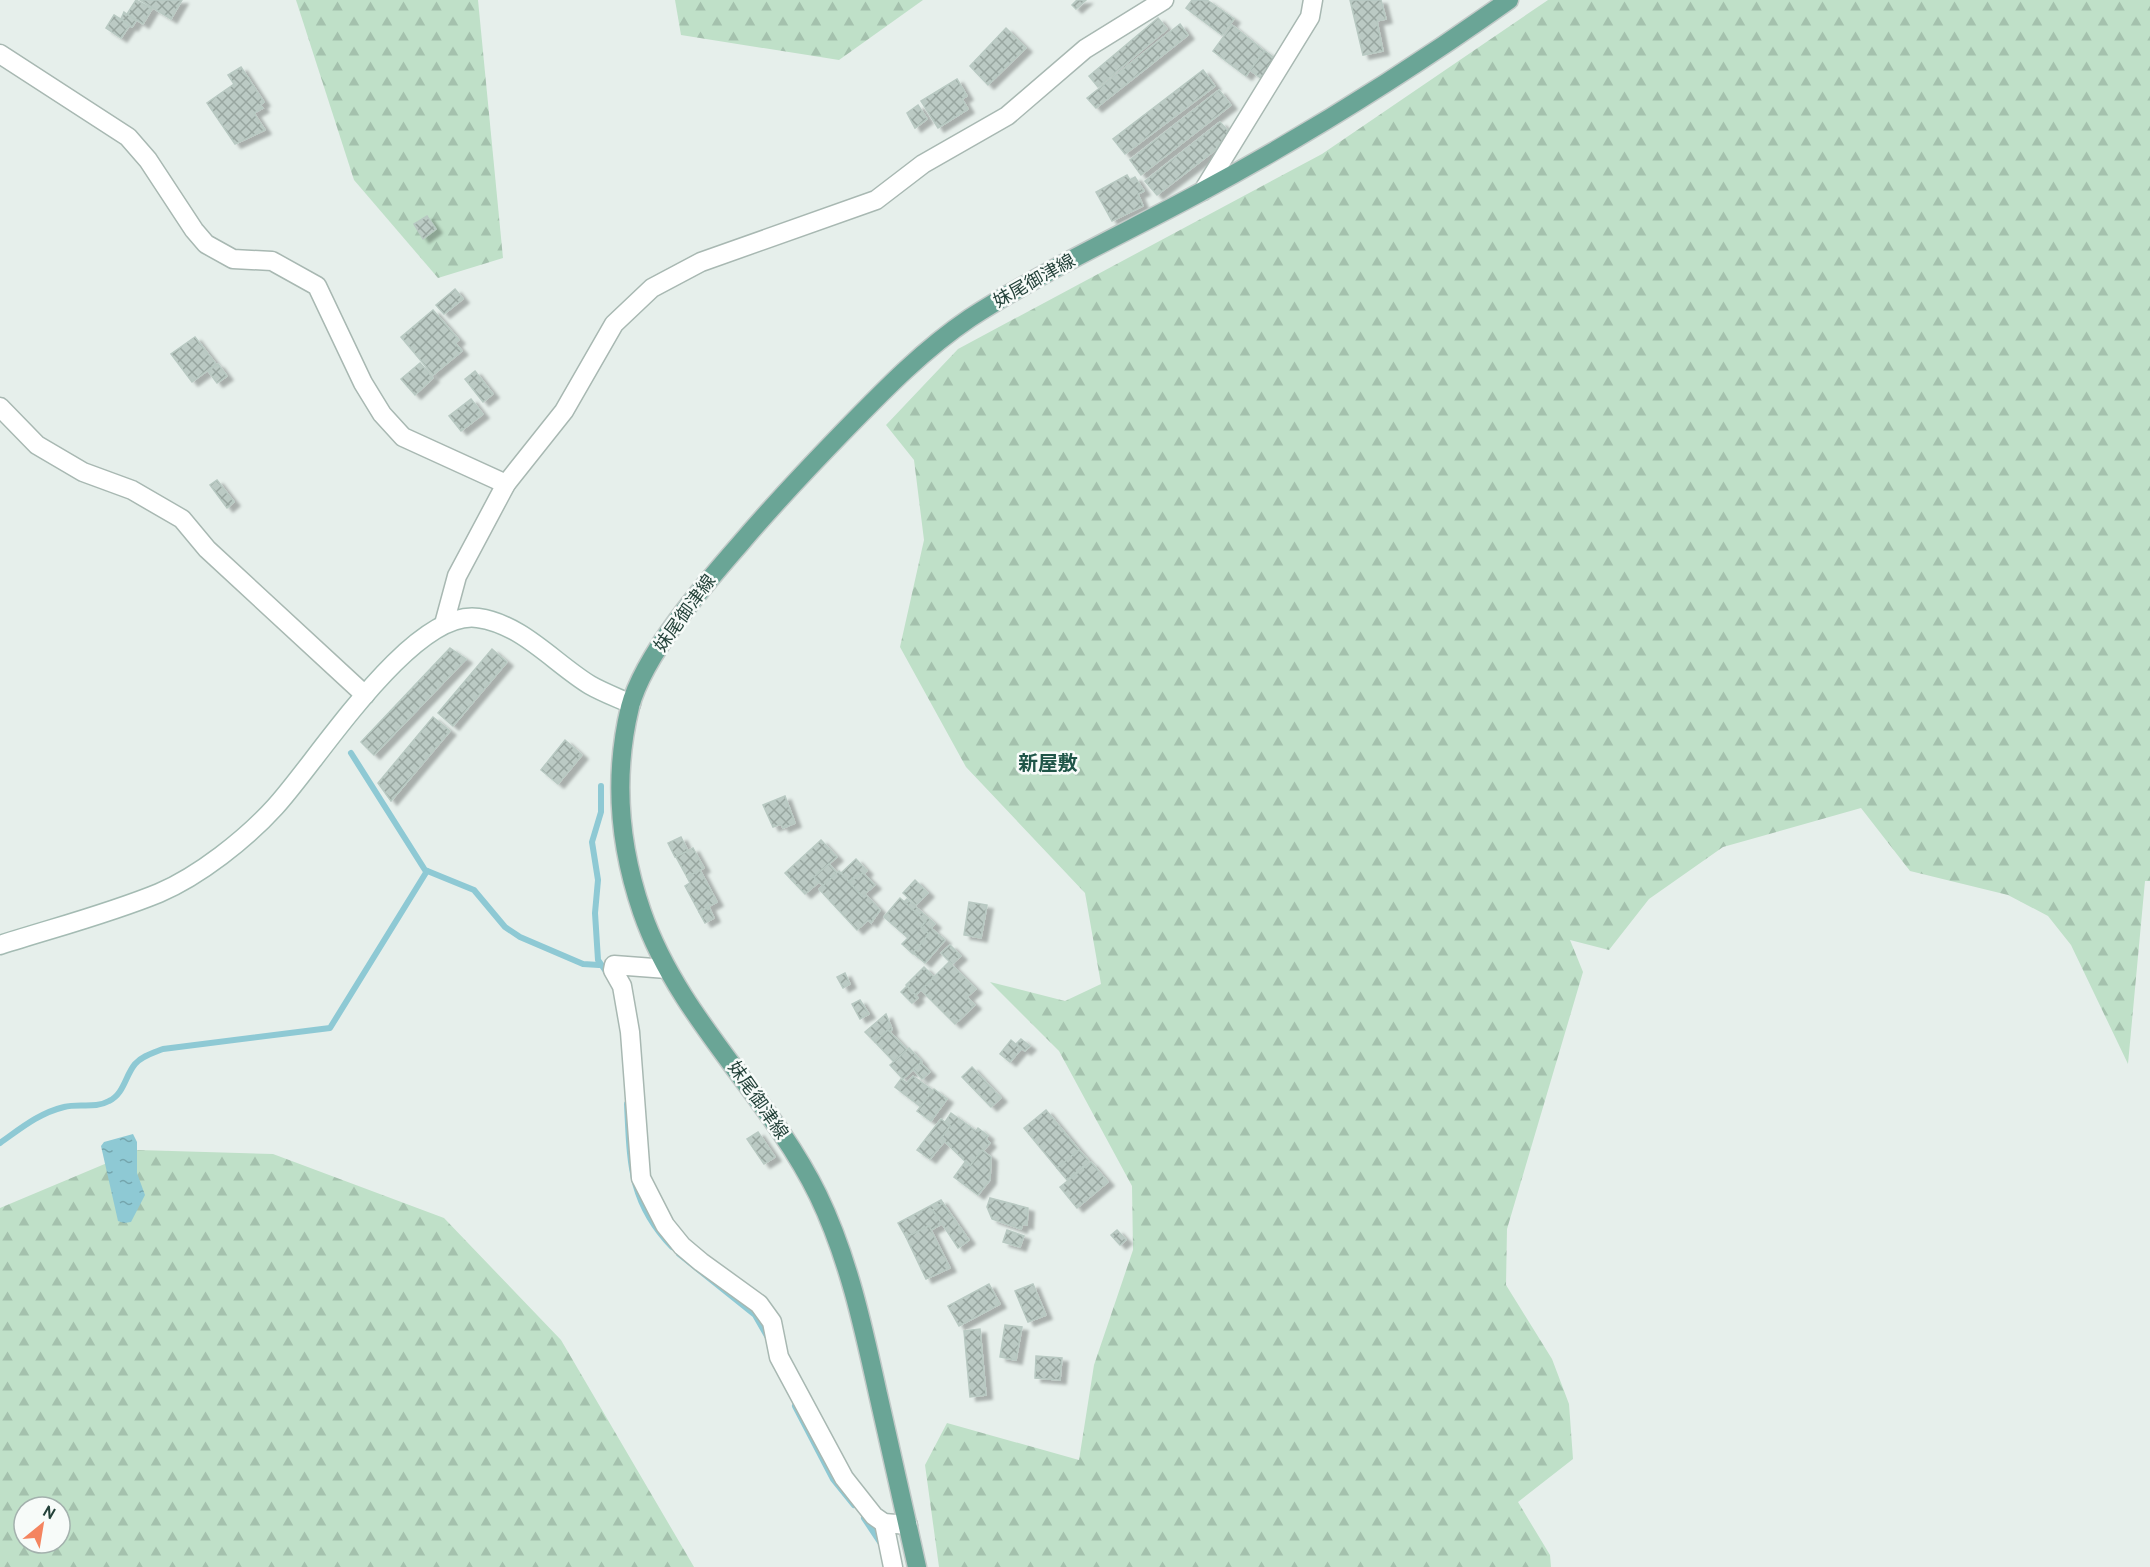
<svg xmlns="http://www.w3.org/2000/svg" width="2150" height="1567" font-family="Overpass,'Noto Sans JP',sans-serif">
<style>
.forest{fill:url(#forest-firs);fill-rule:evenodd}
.water{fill:url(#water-ripples)}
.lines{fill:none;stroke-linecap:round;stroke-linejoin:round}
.stream{stroke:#8ec9d4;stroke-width:6}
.building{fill:url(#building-cross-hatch);stroke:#b8c9c2;stroke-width:1.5;filter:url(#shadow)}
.street-casing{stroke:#a8b8b2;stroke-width:21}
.secondary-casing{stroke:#a4bbb3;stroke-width:21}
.primary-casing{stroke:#c2cac8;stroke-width:21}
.street{stroke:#fff;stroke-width:18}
.secondary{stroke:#fff;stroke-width:18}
.primary{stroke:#6aa596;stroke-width:18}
.labels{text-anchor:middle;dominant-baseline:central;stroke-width:5;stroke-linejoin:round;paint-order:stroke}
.street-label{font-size:18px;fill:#24423a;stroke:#f7fbf9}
.neighbourhood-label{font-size:20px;font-weight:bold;fill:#1f5548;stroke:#f7fbf9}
</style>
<defs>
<pattern id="forest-firs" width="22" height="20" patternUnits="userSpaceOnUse" patternTransform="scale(1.5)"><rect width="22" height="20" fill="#bfe0c8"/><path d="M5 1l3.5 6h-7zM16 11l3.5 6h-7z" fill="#a4c1ad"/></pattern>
<pattern id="water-ripples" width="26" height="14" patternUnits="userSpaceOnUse" patternTransform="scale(1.5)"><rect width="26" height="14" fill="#8ec9d4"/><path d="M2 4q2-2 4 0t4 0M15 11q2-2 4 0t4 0" fill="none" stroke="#74a5ad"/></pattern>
<pattern id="building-cross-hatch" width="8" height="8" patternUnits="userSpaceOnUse" patternTransform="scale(1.5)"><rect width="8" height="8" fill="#bbcac4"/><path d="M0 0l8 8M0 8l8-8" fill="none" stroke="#98a6a0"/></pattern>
<filter id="shadow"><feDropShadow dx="6" dy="4" stdDeviation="1.5" flood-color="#0004"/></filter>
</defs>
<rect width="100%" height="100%" fill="#e6efeb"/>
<g class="forest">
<path d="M296 0H478L503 258 438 278 354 180Z"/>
<path d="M675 0H923L839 60 681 35Z"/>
<path d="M1548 0H2150V881H2145L2128 1064 2071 945 2048 916 2008 895 1910 871 1861 808 1723 847 1649 899 1609 950 1570 940 1583 972 1507 1229 1506 1285 1552 1359 1569 1404 1573 1459 1518 1502 1550 1555 1551 1567H939L925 1465 947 1423 1079 1460 1094 1365 1133 1250 1132 1186 1059 1051 990 982 1065 1001 1101 984 1085 893 966 767 900 647 924 540 914 460 886 425 958 349 1322 154Z"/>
<path d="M138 1150 273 1154 444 1218 561 1340 694 1567H0V1208ZM24 1507H60V1543H24Z"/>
</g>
<path class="water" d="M133 1134 137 1142V1173L145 1195 131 1222 124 1223 118 1221 101 1146 104 1142Z"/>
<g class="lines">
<g class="stream">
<path d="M351 753 425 870 474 890 505 927 520 937 583 964 599 965"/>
<path d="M601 786V812L592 842 598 880 595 913 598 960 610 977"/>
<path d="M627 1104C630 1163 629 1202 672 1247"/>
<path d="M0 1143C20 1129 39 1113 64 1107 79 1103 95 1109 109 1101 124 1094 125 1076 135 1064 142 1056 153 1053 163 1049L330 1028 427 871"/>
<path d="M679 1254 755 1315 767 1336"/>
<path d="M795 1406 833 1479 854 1505"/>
<path d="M864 1518 880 1542"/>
</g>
</g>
<g class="building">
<path d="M136 0 152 9 143 24 127 14Z"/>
<path d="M140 0H182L171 19Z"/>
<path d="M1077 0H1086L1076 9 1072 5Z"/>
<path d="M1192 0H1207L1234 19 1222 35 1186 8Z"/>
<path d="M1350 0H1381L1386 19 1377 21 1383 51 1363 55Z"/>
<path d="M124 12 136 21 132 27 121 19Z"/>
<path d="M114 15 130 25 121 38 106 28Z"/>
<path d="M1158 18 1167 29 1098 87 1089 76Z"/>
<path d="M1180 24 1188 35 1096 108 1087 98Z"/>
<path d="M1232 25 1264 51 1246 76 1213 51Z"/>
<path d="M1006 28 1026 48 988 85 970 66Z"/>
<path d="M1265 51 1277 60 1262 79 1250 70Z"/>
<path d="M241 67 264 102 260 105 263 108 254 113 265 130 235 144 207 103 234 84 228 75Z"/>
<path d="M1203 70 1215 86 1125 154 1113 139Z"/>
<path d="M957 79 967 96 962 99 968 109 938 128 921 101Z"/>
<path d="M1219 90 1231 105 1141 175 1130 160Z"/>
<path d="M918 105 927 119 915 128 907 113Z"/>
<path d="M1220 122 1229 132 1214 151 1157 195 1145 181Z"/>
<path d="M1127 175 1130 180 1135 177 1144 191 1138 194 1143 206 1112 221 1096 192Z"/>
<path d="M427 216 436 229 423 239 414 224Z"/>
<path d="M455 289 463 299 444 314 436 305Z"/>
<path d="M433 310 459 340 455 343 462 351 433 375 401 337Z"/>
<path d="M195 337 216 364 192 382 171 354Z"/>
<path d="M420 363 433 378 415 395 401 379Z"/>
<path d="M218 364 227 376 217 383 208 371Z"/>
<path d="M475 371 493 394 483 402 465 379Z"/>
<path d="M471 399 483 414 461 431 449 416Z"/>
<path d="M217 480 234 502 227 508 210 485Z"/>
<path d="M450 648 466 659 374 755 361 742Z"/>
<path d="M492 649 507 662 453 726 438 713Z"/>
<path d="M433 717 450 731 391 801 378 783Z"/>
<path d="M565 740 582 755 558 784 541 770Z"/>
<path d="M785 796 795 823 783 828 781 824 773 827 763 805Z"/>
<path d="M681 837 688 851 675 857 668 843Z"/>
<path d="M821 840 837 857 814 877 819 882 805 894 785 873Z"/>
<path d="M693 848 704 868 687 877 676 857Z"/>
<path d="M856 859 867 871 857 879 854 877 849 882 841 873Z"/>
<path d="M829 864 837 873 823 886 814 877Z"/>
<path d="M700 870 717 902 699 912 685 886 690 883 687 877Z"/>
<path d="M839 871 862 896 865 894 880 910 871 923 868 920 857 930 819 889Z"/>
<path d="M863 873 875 885 862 896 849 882Z"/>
<path d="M915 880 928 893 916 905 903 893Z"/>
<path d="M900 898 926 921 921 927 929 934 913 954 902 944 908 938 884 917Z"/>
<path d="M907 899 935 924 931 928 945 940 925 963 913 953 929 934 921 927 926 921 904 902Z"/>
<path d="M969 902 987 905 981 938 964 935Z"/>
<path d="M709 907 714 918 705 923 699 912Z"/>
<path d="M950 945 961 956 952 964 941 953Z"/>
<path d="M949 962 976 989 967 997 975 1005 955 1024 921 990Z"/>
<path d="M924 967 934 977 916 995 906 985Z"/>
<path d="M845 973 850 984 843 988 837 977Z"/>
<path d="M907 986 918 998 912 1003 901 992Z"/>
<path d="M860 1000 869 1014 860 1019 852 1004Z"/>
<path d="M886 1014 892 1029 890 1032 888 1030 875 1042 865 1032Z"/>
<path d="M888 1030 907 1050 894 1062 875 1042Z"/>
<path d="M1021 1039 1030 1046 1025 1051 1016 1044Z"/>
<path d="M1011 1040 1021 1049 1010 1062 1000 1054Z"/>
<path d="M909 1048 922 1062 903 1079 890 1065Z"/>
<path d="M921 1063 930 1072 922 1079 913 1069Z"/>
<path d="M972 1067 1001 1098 991 1107 962 1077Z"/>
<path d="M913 1076 933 1091 921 1107 895 1087 901 1079 907 1083Z"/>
<path d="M934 1089 947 1099 931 1121 917 1111Z"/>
<path d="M1046 1110 1079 1150 1057 1168 1024 1128Z"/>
<path d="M951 1113 976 1131 978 1128 988 1136 986 1139 990 1143 970 1166 941 1138 950 1126 945 1122Z"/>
<path d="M941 1119 950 1126 941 1138 945 1141 930 1159 917 1150Z"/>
<path d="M758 1132 775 1157 764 1164 747 1139Z"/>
<path d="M982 1150 991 1157 990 1180 978 1195 954 1177 965 1162 970 1166Z"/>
<path d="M1079 1150 1089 1161 1067 1180 1057 1168Z"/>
<path d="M1091 1162 1108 1182 1077 1208 1060 1187Z"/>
<path d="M990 1198 1028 1208 1027 1225 1023 1224 1021 1229 992 1219 987 1207Z"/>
<path d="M941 1200 943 1203 933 1210 942 1224 931 1230 929 1226 906 1237 898 1223Z"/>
<path d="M943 1203 969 1240 958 1248 933 1210Z"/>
<path d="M929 1226 950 1268 926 1279 906 1237Z"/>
<path d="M1007 1230 1024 1236 1020 1247 1003 1242Z"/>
<path d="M1117 1230 1126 1240 1120 1245 1111 1235Z"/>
<path d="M989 1284 1000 1304 959 1326 948 1306Z"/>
<path d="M1033 1284 1046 1315 1028 1322 1015 1291Z"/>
<path d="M1005 1325 1022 1327 1016 1360 1000 1357Z"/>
<path d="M980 1329 986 1395 970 1397 964 1331Z"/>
<path d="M1036 1356 1062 1358 1060 1380 1035 1378Z"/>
</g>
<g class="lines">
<defs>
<g id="street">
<path d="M0 54 128 137 148 160 194 230 206 244 233 259 272 261 317 286 363 383 382 414 403 437 506 484"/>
<path d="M1203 191 1310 17 1313 0"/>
<path d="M0 407 37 445 83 472 132 490 182 519 207 549 365 695"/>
<path d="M444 624 457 576 506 484 564 411 614 324 652 288 701 262 876 200 923 164 1007 116 1085 49 1164 0"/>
<path d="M667 969 614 965 613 970 622 986 630 1032 641 1178 665 1225 682 1246 701 1262 759 1304 772 1322 779 1357 844 1478 874 1516 884 1523 908 1525"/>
<path d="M884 1523 893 1567"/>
</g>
<path id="secondary" d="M0 945C53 928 108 914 159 893 199 876 246 839 275 807 316 763 412 608 478 618 522 624 554 663 590 685 602 692 618 698 631 704"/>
<path id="primary" d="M917 1567C904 1509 891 1452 878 1394 863 1326 848 1257 818 1195 769 1095 679 1019 642 912 619 845 613 777 630 707 644 654 704 585 740 544 774 504 810 466 846 429 885 389 924 349 970 318 1043 271 1123 234 1199 193 1307 135 1409 71 1509 0"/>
</defs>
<use href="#street" class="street-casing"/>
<use href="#secondary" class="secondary-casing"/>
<use href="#primary" class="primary-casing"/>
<use href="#street" class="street"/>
<use href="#secondary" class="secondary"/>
<use href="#primary" class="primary"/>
</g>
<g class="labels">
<g class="street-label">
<text transform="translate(1035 282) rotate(-29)">妹尾御津線</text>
<text transform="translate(686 614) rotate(-54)">妹尾御津線</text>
<text transform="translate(757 1101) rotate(55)">妹尾御津線</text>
</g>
<g class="neighbourhood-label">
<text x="1048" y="765">新屋敷</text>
</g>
</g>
<g transform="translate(42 1525) rotate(30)"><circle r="28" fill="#f7fbf9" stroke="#a3b1ad" stroke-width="1.5"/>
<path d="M0-4.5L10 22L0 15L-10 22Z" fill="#f4845f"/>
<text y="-9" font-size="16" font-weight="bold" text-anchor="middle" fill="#24423a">N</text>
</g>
</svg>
